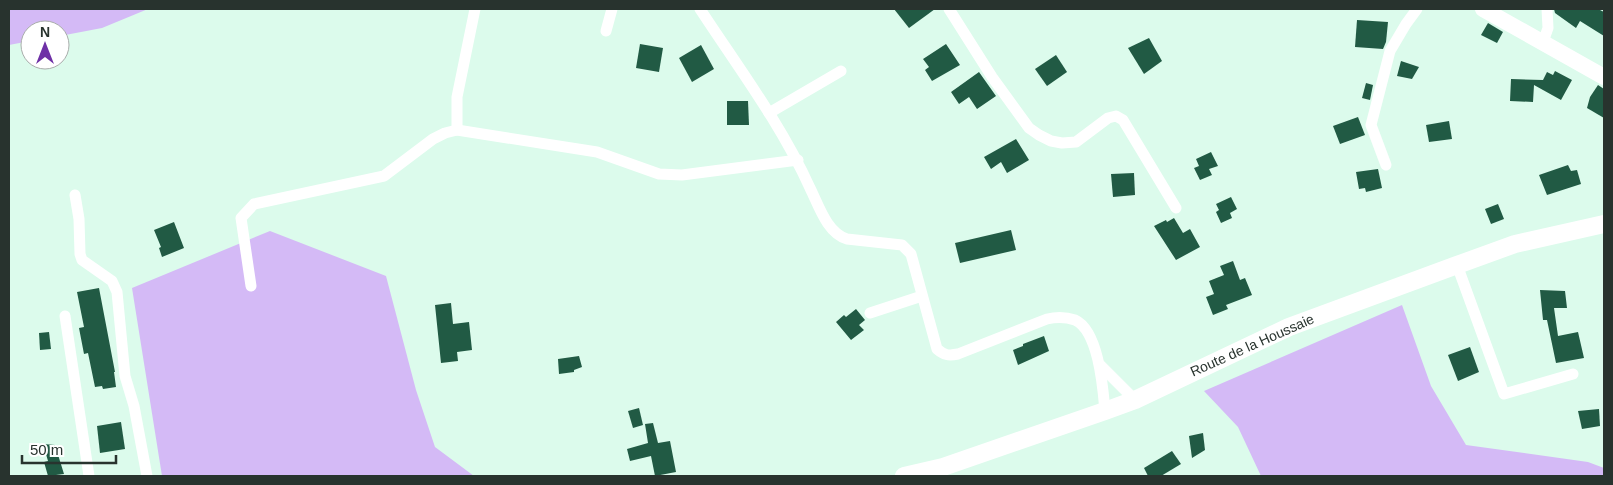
<svg xmlns="http://www.w3.org/2000/svg" width="1613" height="485" font-family="Arial,sans-serif">
<style>
.green{fill:#d4baf6}
.building{fill:#215a44}
.lines{fill:none;stroke-linecap:round;stroke-linejoin:round}
.minor{stroke:#fff;stroke-width:11}
.secondary{stroke:#fff;stroke-width:16}
.primary{stroke:#fff;stroke-width:18}
.labels{text-anchor:middle;dominant-baseline:central;stroke-width:5;stroke-linejoin:round;paint-order:stroke}
.street-label{font-size:14px;fill:#28332e;stroke:#fff}
</style>
<rect width="100%" height="100%" fill="#dcfbec"/>
<g class="green">
<path d="M9 9H148L102 28 60 36V30H30V41L9 45Z"/>
<path d="M270 231 386 276 416 390 435 447 474 476H162L132 288Z"/>
<path d="M1402 305 1431 386 1466 445 1588 462 1604 468V476H1261L1238 427 1204 391Z"/>
</g>
<g class="building">
<path d="M894 9H935L909 28Z"/>
<path d="M1554 9H1598L1604 12V36L1580 21 1576 28 1555 13Z"/>
<path d="M1357 20 1388 22 1386 42 1383 49 1355 47Z"/>
<path d="M1488 23 1503 32 1497 43 1481 35Z"/>
<path d="M1149 38 1162 61 1144 74 1128 48Z"/>
<path d="M640 44 663 48 659 72 636 68Z"/>
<path d="M946 44 960 65 932 81 925 70 929 67 923 59Z"/>
<path d="M701 45 714 69 692 82 679 58Z"/>
<path d="M1056 55 1067 72 1047 86 1035 69Z"/>
<path d="M1401 61 1419 67 1412 79 1397 76Z"/>
<path d="M1555 71 1572 80 1561 100 1534 85 1533 102 1510 101 1511 79 1543 80 1547 72 1553 75Z"/>
<path d="M979 72 996 96 977 109 969 97 959 104 951 92Z"/>
<path d="M1366 83 1373 85 1370 100 1362 98Z"/>
<path d="M1598 85 1604 89V118L1587 108 1590 97Z"/>
<path d="M727 101H748L749 125H727Z"/>
<path d="M1358 117 1365 135 1340 144 1333 126Z"/>
<path d="M1449 121 1452 139 1429 142 1426 125Z"/>
<path d="M1016 139 1029 160 1007 173 1001 162 991 169 984 157Z"/>
<path d="M1211 152 1218 166 1209 169 1212 175 1200 180 1194 168 1199 166 1196 159Z"/>
<path d="M1568 165 1571 171 1577 170 1581 184 1547 195 1539 175Z"/>
<path d="M1378 169 1382 188 1366 192 1365 188 1359 189 1356 172Z"/>
<path d="M1134 173 1135 195 1113 197 1111 174Z"/>
<path d="M1231 197 1237 209 1230 213 1232 218 1221 223 1216 212 1219 210 1216 204Z"/>
<path d="M1498 204 1504 219 1491 224 1485 209Z"/>
<path d="M1174 218 1183 233 1190 229 1200 247 1176 260 1154 226 1166 220 1167 222Z"/>
<path d="M174 222 184 248 162 257 159 248 161 247 154 230Z"/>
<path d="M1011 230 1016 250 960 263 955 243Z"/>
<path d="M1233 261 1240 280 1245 278 1252 295 1226 305 1228 309 1213 315 1206 297 1214 294 1209 281 1224 275 1220 266Z"/>
<path d="M99 288 115 372H114L116 387 103 389 102 386 95 387 88 353 84 354 79 328 84 327 77 292Z"/>
<path d="M1540 290 1565 291 1567 308H1554L1558 336 1578 332 1584 358 1556 363 1547 320H1543Z"/>
<path d="M451 303 453 324 469 322 472 350 457 352 458 361 441 363 435 305Z"/>
<path d="M856 309 865 320 859 325 864 330 851 340 836 322 844 315 846 317Z"/>
<path d="M49 332 51 349 40 350 39 333Z"/>
<path d="M1044 336 1049 351 1018 365 1013 350 1023 346V344Z"/>
<path d="M1470 347 1479 372 1458 381 1448 355Z"/>
<path d="M579 356 582 367 574 370V372L559 374 558 359Z"/>
<path d="M639 408 643 425 633 428 628 411Z"/>
<path d="M1599 409 1600 426 1582 429 1578 411Z"/>
<path d="M121 422 125 449 100 453 97 426Z"/>
<path d="M653 423 658 443 670 441 676 472 655 476 651 456 630 461 627 449 648 443 645 424Z"/>
<path d="M1203 433 1205 450 1192 458 1189 436Z"/>
<path d="M43 444 55 445 64 474 48 476 44 462 48 461Z"/>
<path d="M1172 451 1181 464 1161 476H1148L1144 468Z"/>
</g>
<g class="lines">
<g class="minor">
<path d="M475 9 457 97V130L597 152 659 174 682 175 798 160"/>
<path d="M700 9C738 67 781 124 810 188 819 206 827 233 847 239L902 245 911 254 937 349C944 355 948 356 958 354L1047 319C1056 317 1066 317 1075 320 1099 331 1103 389 1105 411"/>
<path d="M949 9 992 77 1029 128 1039 135 1051 141 1062 143 1076 142 1108 118 1116 116 1123 120 1176 208"/>
<path d="M606 31 612 9"/>
<path d="M1543 42 1548 28 1547 9"/>
<path d="M769 113 841 71"/>
<path d="M1386 165 1371 125 1390 51 1406 24 1417 9"/>
<path d="M75 195 79 219 80 254 82 260 112 281 117 292 125 376 134 406 147 476"/>
<path d="M1457 265 1504 394 1573 374"/>
<path d="M251 286 241 218 254 204 384 176 433 139 445 133 457 130"/>
<path d="M870 313 922 296"/>
<path d="M65 316 89 476"/>
<path d="M1100 365 1135 400"/>
</g>
<path class="secondary" d="M1483 9 1604 77"/>
<path class="primary" d="M904 476 943 467 1105 411 1135 400 1289 327 1457 265 1515 244 1604 224"/>
</g>
<g class="labels">
<g class="street-label">
<text transform="translate(1252 345) rotate(-24)">Route de la Houssaie</text>
</g>
</g>
<rect width="1613" height="485" fill="none" stroke="#28332e" stroke-width="20"/>
<g transform="translate(45 45)"><circle r="24" fill="#ffffff" stroke="#a9adab"/>
<path d="M0-4L9 19L0 12L-9 19Z" fill="#6e30a6"/>
<text y="-8" font-size="14" font-weight="bold" text-anchor="middle" fill="#28332e">N</text>
</g>
<path d="M22 455v8h94v-8" fill="none" stroke="#28332e" stroke-width="2.5"/>
<text x="30" y="455" font-size="15" fill="#28332e" stroke="#ffffff" stroke-width="4" paint-order="stroke">50 m</text>
</svg>
